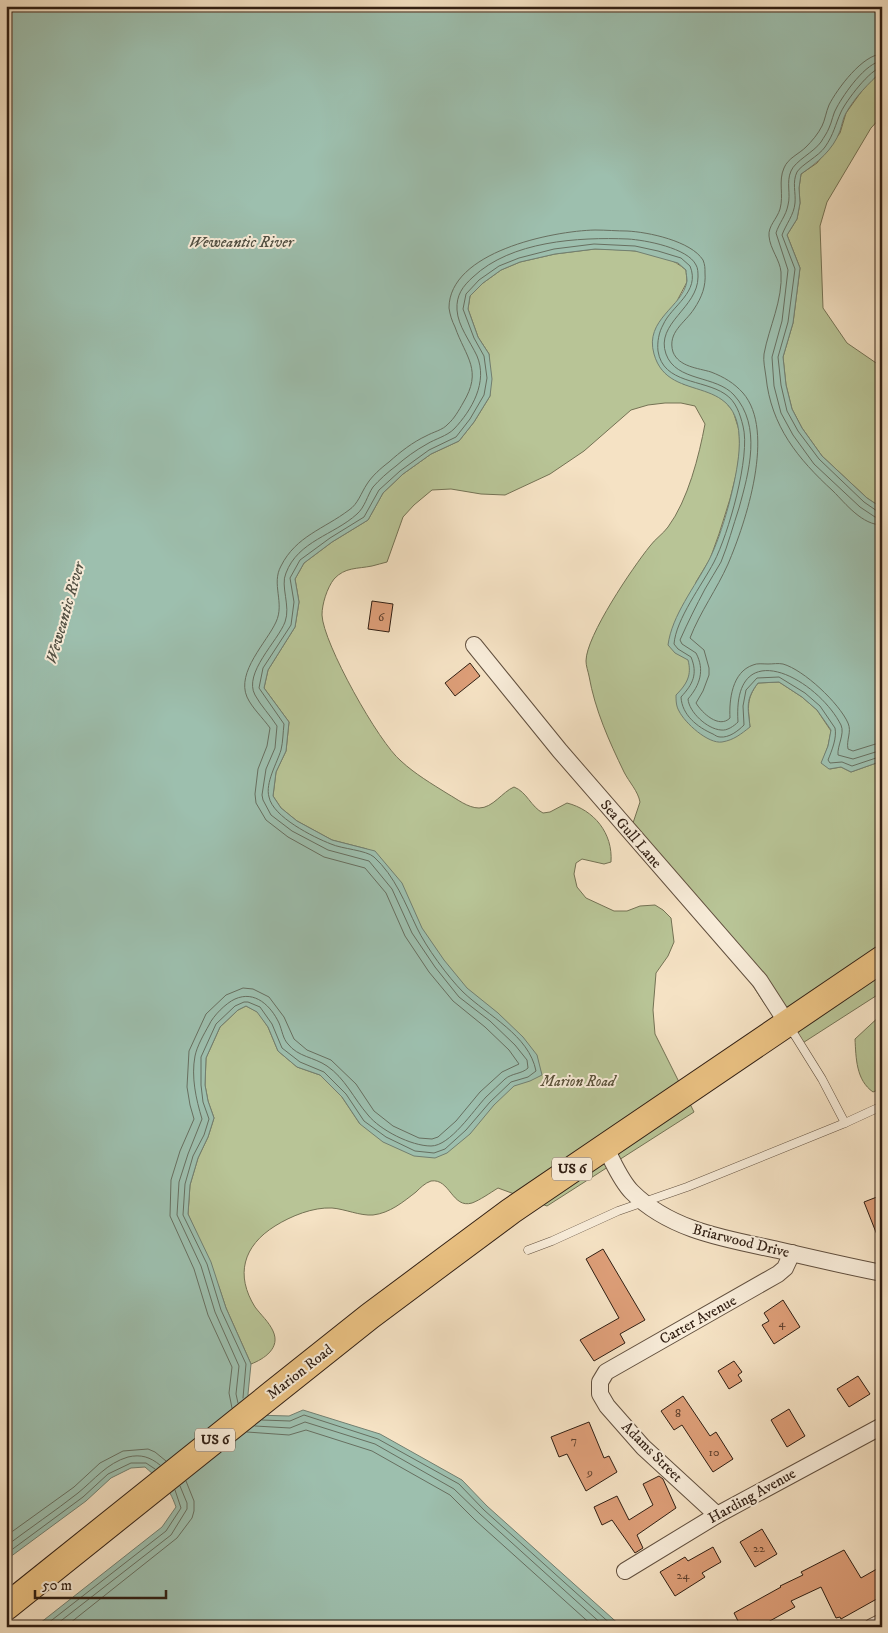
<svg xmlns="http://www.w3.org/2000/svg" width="888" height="1633" font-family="'IM FELL DW Pica',serif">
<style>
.green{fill:#b8c496;stroke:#747254}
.water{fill:#9dbfae;stroke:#727f70}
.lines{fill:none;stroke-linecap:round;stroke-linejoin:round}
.shore{stroke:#676f60;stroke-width:1}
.building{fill:#dd9e78;stroke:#311f13}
.service-casing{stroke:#62503f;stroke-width:9}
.minor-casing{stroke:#62503f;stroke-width:18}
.primary-casing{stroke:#311f13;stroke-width:28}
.service{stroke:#f8ecd9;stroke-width:8}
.minor{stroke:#f8ecd9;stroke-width:16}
.primary{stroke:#eac182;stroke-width:26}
.labels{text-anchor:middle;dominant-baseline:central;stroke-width:4;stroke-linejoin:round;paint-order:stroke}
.number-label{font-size:12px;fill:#5c3f2c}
.shield{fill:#f8ecd9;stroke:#6d5c4e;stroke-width:1}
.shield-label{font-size:14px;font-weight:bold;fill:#311f13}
.street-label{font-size:15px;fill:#311f13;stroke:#f8ecd9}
.park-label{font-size:15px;font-style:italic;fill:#5a513a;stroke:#f8ecd9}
.water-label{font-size:16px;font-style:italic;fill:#514f42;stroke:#f8ecd9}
</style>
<rect width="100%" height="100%" fill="#f5e2c4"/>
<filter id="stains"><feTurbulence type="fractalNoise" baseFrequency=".004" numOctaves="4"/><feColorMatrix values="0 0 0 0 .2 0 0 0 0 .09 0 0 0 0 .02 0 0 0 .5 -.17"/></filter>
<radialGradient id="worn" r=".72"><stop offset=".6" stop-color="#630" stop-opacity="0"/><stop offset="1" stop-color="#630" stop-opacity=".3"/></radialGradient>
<g class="green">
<path d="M882 71V116L871 128 827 202 820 226 823 308 847 343 882 367V508L867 498 822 456 802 428 792 409 786 385 783 357 793 323 800 268 787 235 797 219 800 203 799 188 801 174 817 163 840 133 846 113 866 85Z"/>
<path d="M595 249C625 250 662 249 686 270L687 282 678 299 683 384 706 390 722 398 733 411 739 430 740 450 737 471 730 499 719 534 710 559 696 582 698 660 750 727C748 707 746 699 758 683L779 682 802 697 817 710 831 731 828 746 822 763 830 769 841 767 851 772 882 761V992L798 1046 764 1003 735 958 629 835 640 802C638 791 629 782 624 772 609 741 595 710 589 676 588 671 586 666 586 661 586 636 633 567 650 546 655 539 663 534 668 527 688 500 699 456 705 424L695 406 681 403H665L648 405 631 410 584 451 550 474 505 495 481 494 451 489 432 490 414 505 403 517 387 562C382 563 377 565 372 566 357 569 345 567 334 579 327 588 322 604 322 615 323 643 379 743 401 761 415 774 432 784 448 794 457 799 468 808 479 808 493 808 502 792 514 787 527 792 531 807 543 813L550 812 567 803C594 810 613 833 611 862L604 864 582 859 576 863 574 874 577 887 586 898 614 911H627L640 906 655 905 663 910 671 918 674 942 668 956 656 973 653 1010 655 1034 694 1112 547 1206 498 1188C490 1193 480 1200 472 1203 452 1209 450 1178 431 1181 425 1183 420 1188 416 1192 403 1202 390 1213 373 1215 360 1216 345 1209 332 1208 313 1207 291 1216 275 1226 243 1246 235 1275 255 1307 261 1315 269 1322 273 1331 281 1348 264 1359 251 1364L226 1308 219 1287 188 1214 190 1185 198 1158 208 1137 214 1118 208 1101 205 1085 206 1058 220 1027 238 1010 246 1006 258 1012 268 1027 278 1051 297 1067 320 1075 342 1097 360 1124 367 849 332 840 297 821 281 808 273 796 276 772 286 751 289 722 264 688 268 670 295 627 299 602 295 579 304 563 332 542 368 520 383 493 403 474 431 454 459 441 474 422 490 396 489 354 478 337 468 309 470 296 483 283 501 270 520 262 555 254Z"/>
<path d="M882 1014V1088L873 1092C856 1080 856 1058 855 1039Z"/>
</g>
<path class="water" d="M6 6H882V71C869 83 855 97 846 113 843 118 842 125 840 131 833 150 817 163 801 174L799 188 800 203 797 219 787 235 800 268 793 323 783 357 786 385 792 409 802 428 822 456 867 498 882 508V761L851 772 841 767 829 769 821 763 828 746 831 730 817 710 802 697 779 682 758 683C745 700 748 707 750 727 741 734 734 740 722 742 708 744 685 723 679 711 676 706 676 700 676 695 687 684 692 675 688 660L675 653 668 645C672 615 695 587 709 560 722 535 737 480 739 451 745 367 669 408 654 354 644 319 683 307 687 281 687 278 686 273 686 270L678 263 635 251 595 249 555 254 520 262 501 270 483 283 470 296 468 309 478 337 489 354 492 379 490 396 474 422 459 441 431 454 403 474 383 493 368 520 332 542 304 563 295 579 299 602 295 627 268 670 264 688 289 722 286 751 276 772 273 796 281 808 297 821 332 840 375 851 402 883 422 928 444 960 467 988 498 1013 523 1037 537 1055 542 1075 530 1081 514 1086 494 1105 470 1134 447 1153 435 1158 414 1156 383 1142 360 1124 342 1097 320 1075 297 1067 278 1051 268 1027 257 1012 246 1006 238 1010 220 1027 206 1058 205 1085 208 1101 214 1118 208 1137 198 1158 190 1185 188 1214 211 1262 226 1308 251 1364 248 1394 251 1411 254 1415 289 1416 303 1410 380 1434 462 1480 487 1506 622 1627H35L162 1527 176 1507C168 1485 163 1483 145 1467L131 1468 111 1478 86 1501 6 1560Z"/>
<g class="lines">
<g class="shore">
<path d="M882 54C863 54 837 89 829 105 826 112 825 120 822 126 818 134 812 141 806 147 799 154 788 158 784 168 778 181 784 195 780 209 777 219 768 226 769 236 770 249 780 260 781 272 783 300 769 327 764 354 763 361 765 369 766 377 771 426 798 459 833 491 846 504 862 525 882 525"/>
<path d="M882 61C866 62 844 94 837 107 833 113 832 122 829 128 827 133 824 137 821 142 814 152 795 161 791 171 786 182 791 194 788 205 786 216 779 223 776 233L788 270 782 321 772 357 774 386 781 413 793 435 814 464 860 507 875 517 882 518"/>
<path d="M882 67C870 69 846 101 841 112 835 125 834 134 825 147 819 156 801 165 797 172 792 182 796 193 795 203 794 215 786 224 782 235L795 269 788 322 778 357 781 385 787 411 798 431 819 459 864 502 877 511H882"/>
<path d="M243 1398 246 1364 221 1310 207 1264 183 1215 185 1184 193 1156 204 1135 209 1119 203 1102 201 1085V1057L216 1024 235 1006 244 1002H248L260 1007 272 1024 282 1048 300 1062 324 1072 346 1094 364 1121 386 1137 415 1151 434 1153 445 1149 466 1130 490 1102 511 1082 528 1077 536 1071C529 1035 488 1016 463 992 448 977 426 947 417 928 405 903 395 876 374 857 366 850 342 849 331 844 313 837 273 817 269 797 265 783 277 763 281 750 283 742 283 732 284 724L259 688 263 668 291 625 294 602 290 578 300 560 330 538 364 517 379 490 400 471 429 450 456 437 470 419 484 395 487 378 484 356 474 338 463 309 466 294 479 280 499 266 519 258 554 249 594 244 635 246 658 251 681 258 690 266C701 292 671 306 663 325 659 332 657 342 658 351 663 384 703 379 725 394 736 401 740 414 743 426 751 456 728 535 714 562 702 585 676 619 674 644L678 649 691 657C698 674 693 684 681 697 682 715 697 727 713 734 715 735 717 737 720 737 729 738 738 731 744 725L743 706 746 690 757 678 779 677 805 693 820 706 835 728C837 738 832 750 828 760L830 763 842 762 852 766 882 756"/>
<path d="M238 1403 236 1394 239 1366 215 1312 201 1266 177 1215 179 1182 188 1154 202 1119C196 1099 191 1077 195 1056 197 1046 204 1034 209 1025 213 1016 226 1003 235 999 255 990 271 1006 279 1023 282 1030 283 1039 288 1044 298 1057 314 1057 327 1066 345 1078 354 1099 368 1115 380 1130 411 1146 431 1146 450 1146 473 1111 486 1097 492 1091 499 1085 505 1079 512 1073 522 1074 528 1068L527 1060 515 1045 490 1021 459 997 435 967 412 933 392 889 369 861 328 850 292 831 271 815 263 800 262 795 266 769 275 748 277 726C270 715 261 706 255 695 243 673 278 641 285 622 291 606 280 586 286 573 298 541 334 535 357 514 365 507 367 496 373 487 379 480 388 472 396 466 405 458 416 450 427 444 435 439 447 436 454 429 472 410 488 382 477 356 470 341 458 326 457 310 456 295 463 286 473 277 511 241 578 237 628 239 645 240 688 248 696 265 698 268 698 273 698 277 698 308 655 323 666 354 676 382 716 375 734 395 762 426 749 472 739 508 733 526 728 545 721 562 716 571 710 580 705 589 696 606 688 622 680 640L682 644 696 653C705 670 700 685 688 699 689 712 707 729 721 730 727 731 734 726 738 722 732 632 817 678 841 725 845 734 837 746 838 755L853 759 882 750"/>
<path d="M232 1408 229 1393 232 1367 208 1315 194 1269 170 1216 171 1180 180 1151 194 1119 190 1105 187 1087 189 1051 206 1014 226 995 243 988 253 989 269 997 284 1017 294 1039 307 1050 331 1060 356 1084 374 1111 393 1126 419 1138 432 1139 438 1137 456 1121 480 1092 502 1072 519 1064 509 1050 485 1027 453 1001 429 972 405 936 386 893 365 868 324 857 288 837 266 820 256 803 255 794 258 769 267 746 270 728C263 718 252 708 247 697 236 672 267 642 276 622 285 603 271 584 281 566 296 536 324 529 349 510 358 504 361 493 367 484 372 476 381 468 389 462 400 452 413 442 426 436 433 432 443 430 448 424 454 419 459 410 463 403 483 370 466 358 455 327 452 321 450 315 449 308 449 252 552 231 595 230 606 230 617 231 627 231 648 232 691 241 703 260 705 265 705 268 705 273 706 286 702 297 694 309 685 323 667 332 673 352 679 367 698 368 711 372 724 377 734 383 743 393 776 431 746 522 728 564 717 589 700 612 690 638L704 650 709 668V675L703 691 696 703C702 713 719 729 730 718 729 700 732 672 753 665 757 663 763 664 768 664 773 664 778 663 783 664 804 670 839 703 848 723 852 732 846 740 848 749L853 751 882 742"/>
<path d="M262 1420 290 1421 304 1415 378 1439 459 1484 484 1510 614 1627"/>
<path d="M255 1426 290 1428 305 1422 375 1444 454 1489 480 1514 605 1627"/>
<path d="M247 1432 289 1435 306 1430 372 1451 450 1495 475 1520 594 1627"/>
<path d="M6 1536 74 1487 100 1463 123 1451 148 1449 155 1452 166 1461"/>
<path d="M6 1546C30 1528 55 1511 78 1493 94 1480 107 1463 128 1457 141 1454 150 1457 160 1465"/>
<path d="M6 1554 83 1497 108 1474 131 1463H146L155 1469"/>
<path d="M43 1627 166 1531 181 1508 175 1490"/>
<path d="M53 1627 171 1535 187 1509V1503L180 1486"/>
<path d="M65 1627 177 1538 192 1518 194 1511V1501L186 1481"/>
</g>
</g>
<g class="building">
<path d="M372 601 393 604 389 632 368 629Z"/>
<path d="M470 663 480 676 455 696 445 683Z"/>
<path d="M882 1195V1245H881L864 1202Z"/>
<path d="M603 1249 645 1320 620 1334 625 1343 594 1361 580 1340 619 1318 586 1259Z"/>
<path d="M783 1300 800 1327 774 1344 762 1325 769 1321 764 1313Z"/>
<path d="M734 1361 742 1372 738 1375 742 1381 729 1389 718 1371Z"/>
<path d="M858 1376 870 1394 849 1407 837 1389Z"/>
<path d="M683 1396 710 1436 716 1432 733 1459 713 1472 682 1425 674 1430 661 1411Z"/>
<path d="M789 1409 805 1436 787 1447 771 1420Z"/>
<path d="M589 1422 604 1458 609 1456 617 1472 586 1491 567 1454 559 1457 551 1437Z"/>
<path d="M659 1476 663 1479 676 1508 637 1535 643 1548 635 1553 612 1520 602 1525 594 1507 617 1496 629 1520 653 1505 643 1484Z"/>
<path d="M762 1529 777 1554 755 1567 740 1542Z"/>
<path d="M713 1547 721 1562 702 1573 705 1577 675 1596 660 1572 685 1557 688 1561Z"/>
<path d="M844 1550 861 1578 882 1566V1596L841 1619 840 1617 836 1618 821 1587 791 1601 795 1607 759 1627H741L734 1613 781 1587 780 1586 803 1575 801 1572Z"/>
</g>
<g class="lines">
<defs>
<g id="service">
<path d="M845 1123 882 1106"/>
<path d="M528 1250 552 1241 618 1211 687 1187 845 1123 822 1079 789 1026"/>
</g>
<g id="minor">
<path d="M474 645 560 751 760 981 787 1023"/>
<path d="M605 1147C613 1161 620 1180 632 1192 671 1231 727 1239 778 1250 812 1258 847 1266 882 1273"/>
<path d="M717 1515 643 1447 607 1406 600 1394V1382L606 1372 778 1274 785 1268 792 1253"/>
<path d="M625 1571 717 1515 882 1426"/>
<path d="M872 1627 882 1622"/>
</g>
<path id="primary" d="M6 1607 272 1394 370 1316 445 1260 511 1211 605 1147 882 959"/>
</defs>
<use href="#service" class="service-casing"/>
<use href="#minor" class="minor-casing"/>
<use href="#primary" class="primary-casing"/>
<use href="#service" class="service"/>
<use href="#minor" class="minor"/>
<use href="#primary" class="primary"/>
</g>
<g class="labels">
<g class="number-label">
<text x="381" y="617">6</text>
<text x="782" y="1323">4</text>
<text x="678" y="1413">8</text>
<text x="574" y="1440">7</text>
<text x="714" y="1452">10</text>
<text x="590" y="1472">9</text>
<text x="759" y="1548">22</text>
<text x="683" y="1575">24</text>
</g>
<g class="shield">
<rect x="552" y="1157.5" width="40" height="23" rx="4"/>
<rect x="195" y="1428.5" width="40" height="23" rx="4"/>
</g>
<g class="shield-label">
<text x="572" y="1169">US 6</text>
<text x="215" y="1440">US 6</text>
</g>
<g class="street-label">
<text transform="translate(631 834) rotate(49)">Sea Gull Lane</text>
<text transform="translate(741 1241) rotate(14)">Briarwood Drive</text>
<text transform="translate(698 1320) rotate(-29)">Carter Avenue</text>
<text transform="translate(300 1372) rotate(-38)">Marion Road</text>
<text transform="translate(652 1452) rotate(45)">Adams Street</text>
<text transform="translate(752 1496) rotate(-29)">Harding Avenue</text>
</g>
<g class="park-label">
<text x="578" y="1081">Marion Road</text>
</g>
<g class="water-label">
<text x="241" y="242">Weweantic River</text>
<text transform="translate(65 613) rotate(-74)">Weweantic River</text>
</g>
</g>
<rect width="888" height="1633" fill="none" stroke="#f5e2c4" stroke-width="25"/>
<rect x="8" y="8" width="873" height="1618" fill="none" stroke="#311f13" stroke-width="2.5"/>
<rect x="12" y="12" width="863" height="1608" fill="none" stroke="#311f13"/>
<path d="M35 1590v8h131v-8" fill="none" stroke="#311f13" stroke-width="2.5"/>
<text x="42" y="1590" font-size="15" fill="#311f13" stroke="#f8ecd9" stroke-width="4" paint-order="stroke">50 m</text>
<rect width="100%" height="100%" filter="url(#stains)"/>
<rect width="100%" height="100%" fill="url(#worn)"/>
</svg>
